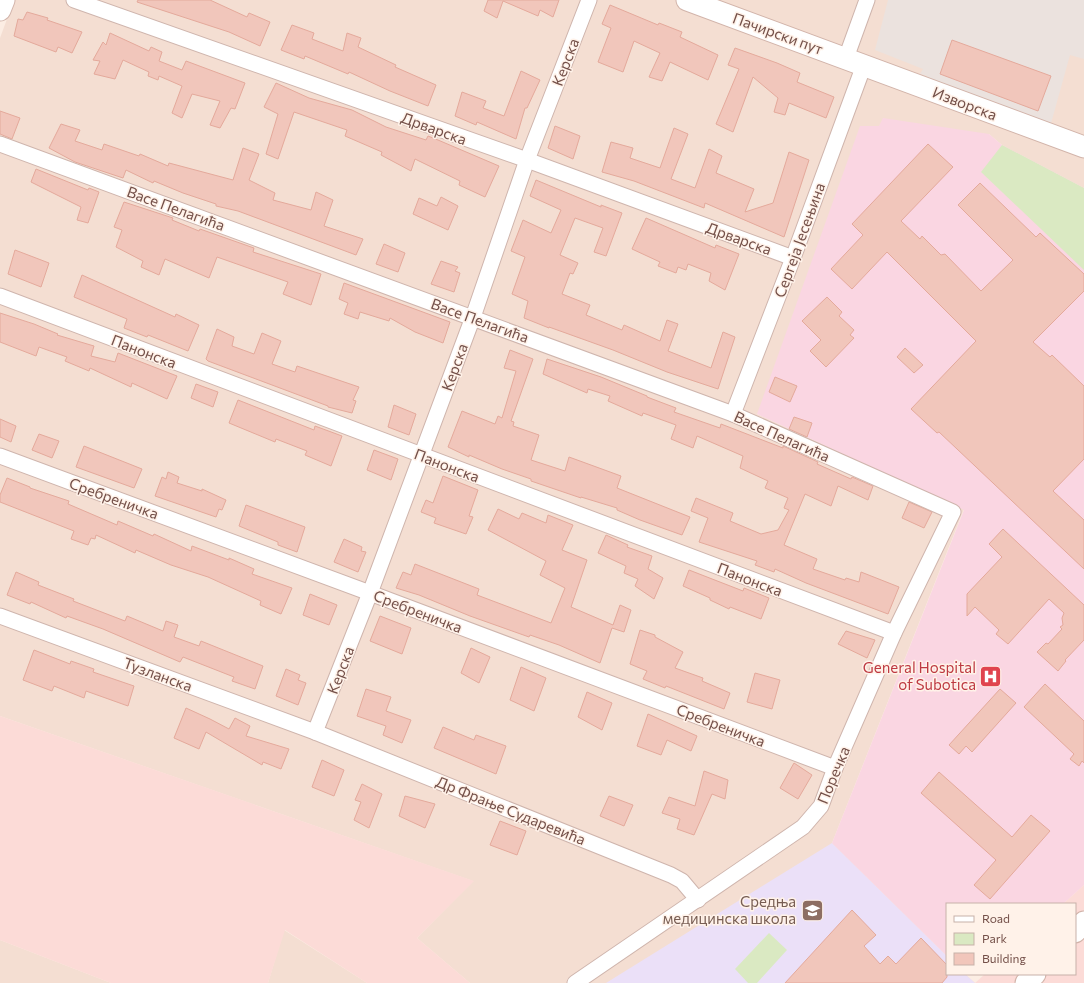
<svg xmlns="http://www.w3.org/2000/svg" width="1084" height="983" font-family="Commissioner,sans-serif">
<style>
.residential{fill:#f4ded2}
.commercial{fill:#fcdbd7}
.industrial{fill:#ebe2de}
.education{fill:#ebe0f8}
.medical{fill:#fad6e2}
.green{fill:#dae9c2}
.building{fill:#f1c6bb;stroke:#e4a99b}
.lines{fill:none;stroke-linecap:round;stroke-linejoin:round}
.street-casing{stroke:#cfb5ad;stroke-width:17}
.secondary-casing{stroke:#d2b4aa;stroke-width:23}
.street{stroke:#fff;stroke-width:15}
.secondary{stroke:#fff;stroke-width:21}
.labels{text-anchor:middle;dominant-baseline:central;stroke-width:3;stroke-linejoin:round;paint-order:stroke}
.street-label{font-size:15px;fill:#745049;stroke:#fff2e9}
.health-label{font-size:15px;fill:#be3a42;stroke:#fff2e9;text-anchor:end}
.education-label{font-size:15px;fill:#785e54;stroke:#fff2e9;text-anchor:end}
</style>
<rect width="100%" height="100%" fill="#fcede3"/>
<g class="residential">
<path d="M14 0H1084V188L1002 145 989 134 757 414 964 509 832 843 947 956V974H965L975 983H470L417 938 473 881 0 716V38Z"/>
<path d="M284 930 367 983H268Z"/>
<path d="M0 940 111 983H0Z"/>
</g>
<g class="commercial">
<path d="M0 716 474 881 417 938 470 983H367L285 930 268 983H111L0 940Z"/>
<path d="M1084 885V983H975L985 974H1075V904H1063Z"/>
</g>
<path class="industrial" d="M888 0H1084V59L1070 55 1050 127 927 84V76L920 74 923 69 875 50Z"/>
<path class="education" d="M832 843 947 956V974H965L975 983H606Z"/>
<path class="medical" d="M883 118 989 134 1002 145 1084 188V885L1063 904H947V956L832 843 964 510 757 414 860 126H879Z"/>
<g class="green">
<path d="M1002 145 1084 188V270L981 172Z"/>
<path d="M769 933 787 950 757 983H748L735 969Z"/>
</g>
<g class="building">
<path d="M138 0H210L247 17 249 13 270 22 260 46 229 32 137 2Z"/>
<path d="M488 0H559L553 17 540 10 538 16 503 1 497 18 484 11Z"/>
<path d="M610 5 658 25 659 23 682 32 680 37 718 55 708 80 670 62 662 81 649 77 660 53 634 41 623 72 598 62 611 28 602 24Z"/>
<path d="M27 12 48 18 47 20 82 32 72 53 58 47 56 52 14 36 18 19 23 20Z"/>
<path d="M292 25 314 33 312 39 343 51 347 33 361 38 358 47 396 65 395 67 436 85 428 106 390 91 349 72 348 74 305 56 304 59 281 50Z"/>
<path d="M110 33 149 51 151 47 162 52 159 61 182 70 186 61 245 83 235 109 231 108 220 128 210 125 220 101 192 94 182 118 172 113 182 86 159 76 158 80 148 76 149 72 123 60 115 79 94 74 100 61 93 60 103 42 106 45Z"/>
<path d="M952 40 1051 76 1038 111 940 74Z"/>
<path d="M735 48 777 63 800 73 797 82 834 97 826 118 789 103 785 115 774 112 778 98 753 77 733 132 716 124 739 69 728 65Z"/>
<path d="M521 71 540 80 527 108H525L516 139 477 122 476 125 455 116 462 92 486 101 483 108 504 116Z"/>
<path d="M276 83 309 98 352 110 386 127 426 140 428 136 438 140 499 166 485 197 459 185 460 181 415 159 411 171 381 155 382 152 345 136 347 130 294 112 278 159 266 154 278 114 264 107Z"/>
<path d="M0 111 20 118 12 139 0 134Z"/>
<path d="M61 124 80 130 75 141 102 150 104 144 139 156 140 154 168 166 169 163 233 180 243 148 259 154 249 180 275 193 273 200 311 210 316 192 333 200 324 226 363 239 356 255 238 211 216 206V204L183 193 154 181 153 183 126 170 123 178 75 162 49 148Z"/>
<path d="M555 126 580 136 573 159 548 148Z"/>
<path d="M674 128 688 134 671 179 695 188 709 149 722 156 716 173 754 189 745 212 773 203 789 152 809 160 784 237 705 203 704 208 634 181 602 172 611 142 633 148 630 158 660 168Z"/>
<path d="M928 144 953 167 901 221 920 239 922 236 941 255 945 254 981 291 1013 260 958 205 980 183 1036 237 1040 233 1084 274V291L1033 342 1050 357 1052 355 1084 386V459L1053 491 1084 520V569L939 432 937 433 911 409 976 341 887 252 852 289 831 269 863 235 852 224Z"/>
<path d="M36 169 88 190 89 188 99 192 88 223 77 220 81 207 31 182Z"/>
<path d="M536 180 601 207V205L622 213 606 256 594 252 603 228 575 218 560 255 578 263 573 274 570 273 562 294 590 305 586 315 622 330 624 325 660 341 667 320 678 324 668 351 711 368 723 332 735 337 718 389 667 372 613 350 549 327V328L524 318 528 301 512 294 525 257 511 251 523 220 551 233 561 210 530 196Z"/>
<path d="M441 197 458 206 448 230 413 214 419 198 437 206Z"/>
<path d="M124 202 173 218 172 220 199 231 200 229 254 248 253 252 321 274 311 305 283 294 288 282 217 257 209 278 165 259 159 275 141 267 143 261 116 247 122 230 114 227Z"/>
<path d="M646 218 715 248 716 245 739 254 725 290 709 281 711 273 688 264 686 270 678 267 676 273 658 266 660 262 632 249Z"/>
<path d="M384 244 405 253 398 272 376 264Z"/>
<path d="M15 250 49 263 41 287 8 274Z"/>
<path d="M441 261 458 267 455 271 460 273 454 292 431 284Z"/>
<path d="M82 275 175 317 176 314 199 325 188 351 148 335 147 337 124 328 127 319 74 297Z"/>
<path d="M344 283 450 322 443 343 415 332 390 318 389 321 360 312 358 319 344 314 348 303 339 299Z"/>
<path d="M827 297 842 312 839 316 854 330 850 335 854 338 826 367 810 351 821 340 802 321Z"/>
<path d="M0 313 34 324 58 334 57 335 94 346 91 356 115 362 118 353 177 376 167 399 132 383 131 387 90 368 89 371 65 361 67 357 39 347 36 356 0 342Z"/>
<path d="M217 329 234 337 232 346 254 354 262 333 281 341 272 364 295 372 297 366 359 387 353 400 356 401 352 413 328 407V406L208 361 206 359Z"/>
<path d="M905 348 923 365 914 373 897 357Z"/>
<path d="M510 350 533 359 511 421 514 422 513 426 539 435 531 460 565 471 569 457 621 476 617 488 690 517 682 535 640 520 617 510V508L581 497V498L531 481V479L502 469 469 455V457L448 447 462 411 495 424 498 416 502 418 516 371 504 368Z"/>
<path d="M547 359 601 377 647 396V397L676 408 674 412 720 428 721 424 783 448V446L818 462 817 464 851 479 852 477 873 486 868 500 838 486 831 506 805 494 784 545 817 559 813 569 845 580 846 578 859 582 861 572 899 587 888 614 806 583 775 569 774 572 755 565 757 561 699 542 708 518 691 511 696 498 733 513 730 521 761 534 778 530 789 510 784 508 788 498 765 488 768 481 740 468 743 456 697 436 693 448 671 439 676 425 643 413 642 416 608 401 610 396 588 389 587 393 543 374Z"/>
<path d="M775 377 797 386 790 402 769 392Z"/>
<path d="M196 384 218 392 213 407 191 398Z"/>
<path d="M238 400 314 430 315 426 342 436 331 466 305 455 307 451 276 439 275 442 229 423Z"/>
<path d="M394 405 416 414 409 435 388 427Z"/>
<path d="M794 417 812 423 807 437 789 429Z"/>
<path d="M0 419 16 426 11 442 0 437Z"/>
<path d="M39 434 59 441 52 458 32 450Z"/>
<path d="M84 446 142 469 134 488 76 467Z"/>
<path d="M374 450 398 459 391 480 367 470Z"/>
<path d="M168 472 179 477 177 483 202 491V489L226 500 222 510 219 509 216 517 155 496 162 477 166 479Z"/>
<path d="M443 476 478 490 469 516 473 517 466 534 434 523 436 518 421 512 426 500 433 503Z"/>
<path d="M7 478 30 487V488L69 501 68 504 117 525 118 521 153 536 154 534 191 551 192 546 229 560V558L254 569 252 574 292 588 281 614 260 605 261 601 208 577 171 565 136 550 135 553 96 535 95 539 91 538 88 545 71 539 74 531 0 502V495Z"/>
<path d="M909 502 932 512 924 528 902 518Z"/>
<path d="M246 505 305 527 297 552 278 545V542L239 526Z"/>
<path d="M498 509 519 519 522 513 546 523 548 515 573 525 562 550 587 560 571 607 613 625 620 605 631 610 624 632 612 628 600 663 559 645 530 635 529 637 470 616 419 595 396 588 403 572 411 575 415 564 479 589 477 595 551 623 565 588 540 575 546 561 488 530Z"/>
<path d="M1003 529 1084 605V640L1065 660 1066 661 1058 671 1037 652 1046 643 1048 644 1062 629 1060 627 1063 625 1062 618 1064 613 1049 599 1008 644 996 634 999 630 975 607 967 616V594L1002 557 989 544Z"/>
<path d="M606 535 628 545 627 547 652 556 648 569 663 578 654 599 635 586 638 579 624 573 626 566 598 553Z"/>
<path d="M344 539 362 547 361 551 366 552 358 572 334 562Z"/>
<path d="M689 570 743 591 744 588 769 598 761 619 730 607 729 609 710 600V598L683 586Z"/>
<path d="M16 572 39 582 38 585 74 599 73 601 125 621 127 616 163 631 166 621 178 625 174 637 199 646 201 641 263 666 255 689 232 681 234 677 183 657 180 662 103 629 67 616 66 618 31 602 30 604 7 595Z"/>
<path d="M310 594 337 605 329 625 303 615Z"/>
<path d="M380 616 411 628 402 654 370 641Z"/>
<path d="M640 630 655 635V637L683 652 675 668 703 678 702 681 730 693 724 709 666 686 665 688 643 679 647 671 630 664Z"/>
<path d="M846 631 875 640 867 658 838 644Z"/>
<path d="M471 648 490 657 479 683 461 673Z"/>
<path d="M34 650 70 664 71 661 94 669 93 672 134 686 128 706 86 691 84 698 54 686 52 691 23 680Z"/>
<path d="M521 667 546 678 534 711 510 700Z"/>
<path d="M286 669 300 675 298 680 306 683 298 705 276 696Z"/>
<path d="M755 673 780 680 772 709 747 702Z"/>
<path d="M1045 684 1084 721V763L1082 761 1079 766 1070 759 1074 754 1024 707Z"/>
<path d="M366 689 391 697 386 711 411 720 402 743 383 735 386 726 357 716Z"/>
<path d="M1000 689 1016 703 972 752 966 746 959 754 949 745Z"/>
<path d="M587 692 612 703 602 730 578 717Z"/>
<path d="M186 708 210 719 229 729 235 718 250 726 246 736 289 749 281 769 263 762 262 765 206 732 199 749 174 738Z"/>
<path d="M648 714 697 736 691 751 667 740 661 755 637 746Z"/>
<path d="M443 727 474 740 476 735 506 746 496 774 434 748Z"/>
<path d="M322 760 344 770 334 796 312 787Z"/>
<path d="M794 763 812 775 798 799 780 788Z"/>
<path d="M704 771 728 780 725 799 712 794 694 835 677 829 680 819 662 813 669 797 695 806Z"/>
<path d="M939 772 1012 837 1031 815 1050 831 990 899 974 885 996 860 921 793Z"/>
<path d="M362 784 382 794 369 828 354 820 361 802 355 800Z"/>
<path d="M405 796 435 804 425 828 399 816Z"/>
<path d="M609 796 633 805 624 826 600 816Z"/>
<path d="M500 821 526 831 517 855 490 845Z"/>
<path d="M852 910 876 935 864 946 880 964 888 956 896 964 921 938 947 965V977L942 983H785Z"/>
</g>
<g class="lines">
<defs>
<g id="street">
<path d="M74 0 527 160 793 258"/>
<path d="M846 58 867 0"/>
<path d="M0 144 733 414 953 512 894 633 835 768 821 806 803 827 575 983"/>
<path d="M0 296 894 633"/>
<path d="M733 414 793 258 864 65"/>
<path d="M0 456 370 593 835 768"/>
<path d="M0 616 315 732 671 875 682 881 698 900"/>
<path d="M315 732 370 593 473 317 527 160 589 0"/>
</g>
<g id="secondary">
<path d="M687 0 1084 147"/>
<path d="M0 10 4 0"/>
<path d="M1075 932 1084 922"/>
<path d="M1026 983 1035 974"/>
</g>
</defs>
<use href="#street" class="street-casing"/>
<use href="#secondary" class="secondary-casing"/>
<use href="#street" class="street"/>
<use href="#secondary" class="secondary"/>
</g>
<defs>
<symbol id="hospital-square" viewBox="-11 -11 22 22"><rect x="-9" y="-9" width="18" height="18" rx="4" fill="#e0444e" stroke="#fff2e9"/><path d="M-5-5h3v3.5h4V-5h3V5h-3V1.5h-4V5h-3Z" fill="#fff"/></symbol>
<symbol id="school-square" viewBox="-11 -11 22 22"><rect x="-9" y="-9" width="18" height="18" rx="4" fill="#8d6e63" stroke="#fff2e9"/><path d="M0-5L7-2L0 1L-7-2ZM-4 1L0 2.5L4 1V4Q0 6-4 4Z" fill="#fff"/></symbol>
</defs>
<g fill-rule="evenodd">
<use href="#hospital-square" x="978" y="664" width="25" height="25"/>
<use href="#school-square" x="800" y="898" width="25" height="25"/>
</g>
<g class="labels">
<g class="street-label">
<text transform="translate(778 33) rotate(20)">Пачирски пут</text>
<text transform="translate(565 62) rotate(-69)">Керска</text>
<text transform="translate(965 103) rotate(21)">Изворска</text>
<text transform="translate(434 128) rotate(20)">Дрварска</text>
<text transform="translate(176 208) rotate(20)">Васе Пелагића</text>
<text transform="translate(739 238) rotate(20)">Дрварска</text>
<text transform="translate(799 240) rotate(-70)">Сергеја Јесењина</text>
<text transform="translate(480 320) rotate(20)">Васе Пелагића</text>
<text transform="translate(144 351) rotate(21)">Панонска</text>
<text transform="translate(454 367) rotate(-70)">Керска</text>
<text transform="translate(782 436) rotate(24)">Васе Пелагића</text>
<text transform="translate(447 465) rotate(21)">Панонска</text>
<text transform="translate(114 498) rotate(20)">Сребреничка</text>
<text transform="translate(750 579) rotate(21)">Панонска</text>
<text transform="translate(418 611) rotate(21)">Сребреничка</text>
<text transform="translate(340 670) rotate(-69)">Керска</text>
<text transform="translate(158 674) rotate(20)">Тузланска</text>
<text transform="translate(721 725) rotate(21)">Сребреничка</text>
<text transform="translate(833 775) rotate(-67)">Поречка</text>
<text transform="translate(511 810) rotate(22)">Др Фрање Сударевића</text>
</g>
<g class="health-label">
<text x="976" y="667">General Hospital<tspan x="976" dy="17">of Subotica</tspan></text>
</g>
<g class="education-label">
<text x="796" y="901">Средња<tspan x="796" dy="17">медицинска школа</tspan></text>
</g>
</g>
<rect x="946" y="903" width="130" height="72" fill="#fff2e9" stroke="#c7b1a9"/>
<rect x="954" y="916" width="20" height="6" fill="#ffffff" stroke="#c7b1a9"/>
<text x="982" y="923" font-size="12" fill="#745049">Road</text>
<rect x="954" y="933" width="20" height="12" fill="#dae9c2" stroke="#c7b1a9"/>
<text x="982" y="943" font-size="12" fill="#745049">Park</text>
<rect x="954" y="953" width="20" height="12" fill="#f1c6bb" stroke="#c7b1a9"/>
<text x="982" y="963" font-size="12" fill="#745049">Building</text>
</svg>
